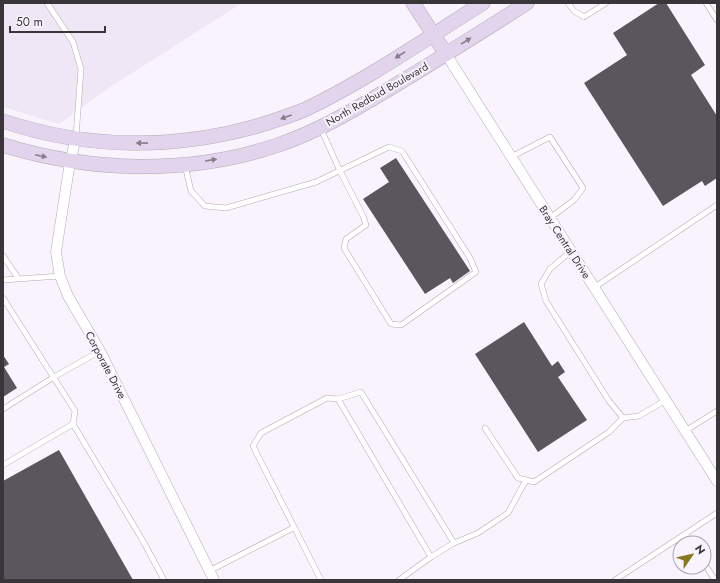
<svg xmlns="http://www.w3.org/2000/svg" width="720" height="583" font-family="Jost,sans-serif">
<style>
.built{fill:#efe6f6}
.building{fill:#5a565e}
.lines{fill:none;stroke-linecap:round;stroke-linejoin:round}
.lane-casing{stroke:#afaab3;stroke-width:6}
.street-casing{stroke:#afaab3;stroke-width:11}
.secondary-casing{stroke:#afaab3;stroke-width:15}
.lane{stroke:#fff;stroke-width:5}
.street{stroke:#fff;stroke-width:10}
.secondary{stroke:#e3d4ed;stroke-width:14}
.oneway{fill:#857d8a}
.labels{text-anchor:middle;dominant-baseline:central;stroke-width:4;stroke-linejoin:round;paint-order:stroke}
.street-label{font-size:11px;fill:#383639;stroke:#f9f3fd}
</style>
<rect width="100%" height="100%" fill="#f9f3fd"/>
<path class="built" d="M3 3H242L110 87 59 124 3 107Z"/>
<g class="building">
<path d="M659 3H666L705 65 691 75 717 116V178L705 186 702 181 663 206 584 83 627 55 613 33Z"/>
<path d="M396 158 470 271 453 283 450 278 425 294 363 199 389 182 380 168Z"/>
<path d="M524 322 552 366 558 361 565 372 558 377 587 420 538 452 475 354Z"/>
<path d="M3 355 9 364 4 367 17 388 3 397Z"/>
<path d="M59 450 133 580H3V481Z"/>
</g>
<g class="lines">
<defs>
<g id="lane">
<path d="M47 3 73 42 81 69 76 137"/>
<path d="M568 3 574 11 584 17 606 3"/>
<path d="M706 3 717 20"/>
<path d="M511 157 550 137 583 188 574 200 550 218"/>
<path d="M185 165 191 191 205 206 226 208 316 182 389 147 402 151 470 258 476 272 401 325 391 324 344 248 346 239 366 225 363 216 340 171 321 129"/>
<path d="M571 251 550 269 541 284 546 301 609 401 623 418 639 416 666 400"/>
<path d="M3 256 18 278"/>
<path d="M3 280 60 276"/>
<path d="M595 287 717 205"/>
<path d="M3 298 75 411 73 424 3 465"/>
<path d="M338 399 361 392 454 543 431 557"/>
<path d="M3 409 54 377 100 351"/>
<path d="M73 424 143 541 164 580"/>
<path d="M485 428 518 478 534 482 609 432 623 418"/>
<path d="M685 431 717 411"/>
<path d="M685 534 691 543"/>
<path d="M454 543 478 533 508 513 526 480"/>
<path d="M704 563 715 580"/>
<path d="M209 571 293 528"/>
<path d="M321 580 253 446 261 433 327 398 338 399 431 557 399 580"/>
<path d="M615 580 717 513"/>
</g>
<g id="street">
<path d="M446 54 717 481"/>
<path d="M76 138 70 162 56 252 60 276 68 296 100 351 214 580"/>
</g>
<g id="secondary">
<path d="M413 3 446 54"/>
<path d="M3 121C88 150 181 150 267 123 279 119 292 115 304 110 367 80 424 40 483 3"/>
<path d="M3 145C90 172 188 175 275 146 321 131 362 105 404 80 445 55 486 29 527 3"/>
</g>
</defs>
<use href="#lane" class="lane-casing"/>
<use href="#street" class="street-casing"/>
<use href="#secondary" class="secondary-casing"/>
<use href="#lane" class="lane"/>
<use href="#street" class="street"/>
<use href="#secondary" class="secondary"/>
</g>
<defs><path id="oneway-solid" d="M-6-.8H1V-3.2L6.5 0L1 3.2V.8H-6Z"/></defs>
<g class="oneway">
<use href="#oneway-solid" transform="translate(466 41) rotate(-32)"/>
<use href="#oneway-solid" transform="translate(400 55) rotate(148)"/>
<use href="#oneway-solid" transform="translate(286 117) rotate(160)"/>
<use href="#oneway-solid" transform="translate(142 143) rotate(-179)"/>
<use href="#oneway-solid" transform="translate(41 156) rotate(12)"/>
<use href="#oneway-solid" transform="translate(211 160) rotate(-9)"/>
</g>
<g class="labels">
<g class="street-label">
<text transform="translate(377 94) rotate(-30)">North Redbud Boulevard</text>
<text transform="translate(565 242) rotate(57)">Bray Central Drive</text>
<text transform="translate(106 365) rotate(62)">Corporate Drive</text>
</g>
</g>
<rect width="720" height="583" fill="none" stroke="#383639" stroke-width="8"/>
<g transform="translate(692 555) rotate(56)"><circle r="19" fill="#f9f3fd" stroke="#aca7af"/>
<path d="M0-3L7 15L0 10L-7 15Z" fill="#86791e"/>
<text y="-6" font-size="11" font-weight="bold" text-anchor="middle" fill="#383639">N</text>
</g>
<path d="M10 26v6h95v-6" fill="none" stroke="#383639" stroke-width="2"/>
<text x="16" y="26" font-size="12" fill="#383639" stroke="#f9f3fd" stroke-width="3" paint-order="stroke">50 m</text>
</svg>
